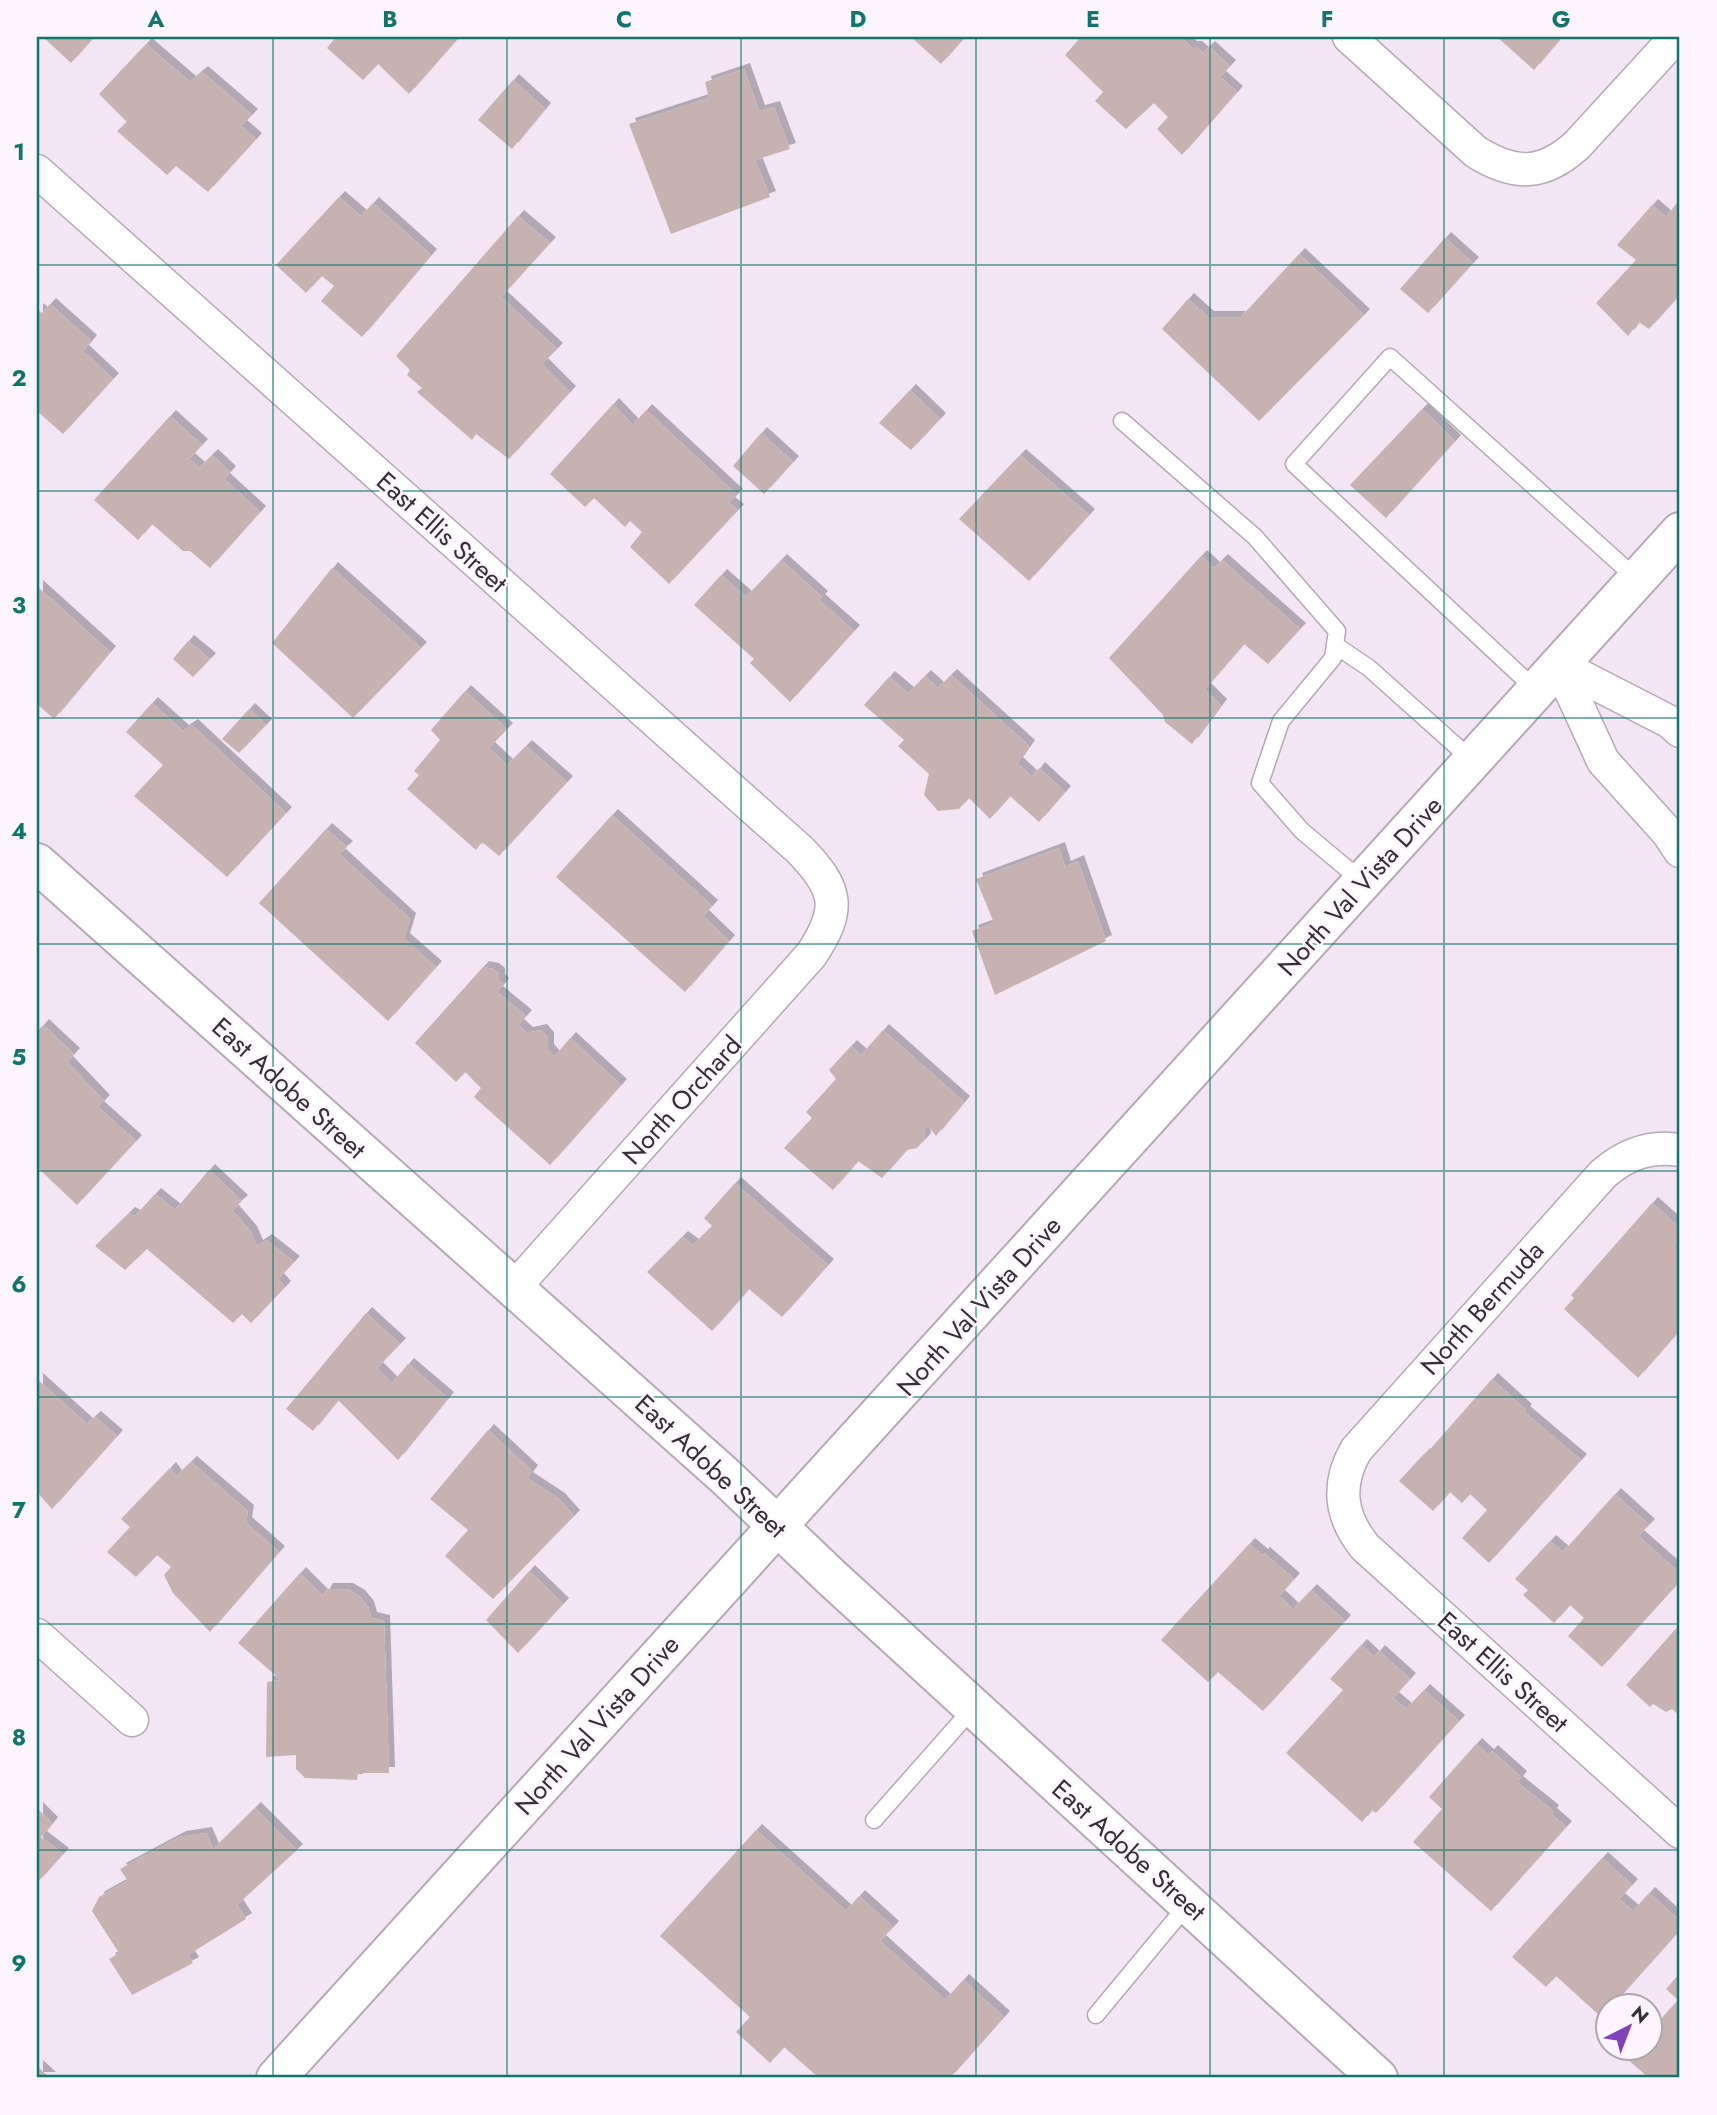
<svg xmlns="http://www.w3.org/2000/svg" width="1717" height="2115" font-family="Jost,sans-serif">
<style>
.building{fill:#c8b2b1;filter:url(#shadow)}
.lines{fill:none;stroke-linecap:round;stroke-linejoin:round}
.service-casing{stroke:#b6a8b6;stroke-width:19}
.minor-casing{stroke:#b6a8b6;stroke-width:35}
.tertiary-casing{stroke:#b6a8b6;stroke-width:42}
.secondary-casing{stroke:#b6a8b6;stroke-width:42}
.service{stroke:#fff;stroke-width:16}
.minor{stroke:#fff;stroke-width:32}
.tertiary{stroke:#fff;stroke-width:38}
.secondary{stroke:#fff;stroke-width:38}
.grid{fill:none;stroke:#0f766e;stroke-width:2;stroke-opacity:0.55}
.labels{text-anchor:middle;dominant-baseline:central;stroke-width:5;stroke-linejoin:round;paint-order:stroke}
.street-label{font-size:26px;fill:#342f34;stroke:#fdf5fe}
.neatline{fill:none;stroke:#0f766e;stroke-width:2.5}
.grid-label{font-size:23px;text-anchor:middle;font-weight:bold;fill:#0f766e}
</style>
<defs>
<filter id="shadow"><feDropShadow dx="6" dy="-6" stdDeviation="0" flood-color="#0004"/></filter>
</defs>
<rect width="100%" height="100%" fill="#f3e5f4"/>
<g class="building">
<path d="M43 37H94L71 63Z"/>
<path d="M336 37H459L409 94 378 64 363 80 327 48Z"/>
<path d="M911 37H965L941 64Z"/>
<path d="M1081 37H1181L1191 47H1196L1203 53 1209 47 1230 66 1220 77 1237 92 1182 155 1157 129 1168 117 1154 103 1126 129 1095 101 1103 92 1065 55Z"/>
<path d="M1497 37H1556L1559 40 1534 70Z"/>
<path d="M146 44 190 82 202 72 252 115 241 126 256 139 208 192 176 166 167 175 117 131 127 122 99 94Z"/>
<path d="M744 69 759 111 774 107 790 149 755 160 770 197 671 234 629 124 709 98 705 82Z"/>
<path d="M513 80 545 109 512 149 478 120Z"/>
<path d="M339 197 361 216 373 203 431 255 362 337 321 301 334 286 322 276 306 293 276 265Z"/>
<path d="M1680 199V298L1678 297 1649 329 1639 322 1628 336 1596 303 1636 260 1617 245 1652 205 1666 217Z"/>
<path d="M518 216 550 243 501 297 557 349 542 364 570 392 509 459 476 434 472 440 417 392 422 388 407 375 410 370 396 356Z"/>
<path d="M1445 238 1473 263 1428 313 1400 289Z"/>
<path d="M1299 254 1364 315 1259 421 1162 329 1188 299 1208 317H1241Z"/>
<path d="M50 304 91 341 83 351 113 379 63 434 37 411V309L42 313Z"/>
<path d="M910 390 940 419 911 450 879 423Z"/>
<path d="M613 404 633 425 646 410 737 495 729 503 738 510 669 584 630 547 642 532 630 521 625 527 594 498 585 507 550 474Z"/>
<path d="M1422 409 1455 441 1386 518 1350 485Z"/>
<path d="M170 416 202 445 189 459 199 468 212 455 230 472 224 479 260 512 210 568 190 551H183L152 524 138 540 94 500Z"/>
<path d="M761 433 793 462 764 494 733 466Z"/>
<path d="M1020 455 1089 515 1029 581 959 519Z"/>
<path d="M1201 556 1214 568 1222 560 1300 629 1268 664 1244 644 1205 689 1221 705 1192 744 1165 722 1163 715 1109 658Z"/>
<path d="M781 560 822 597 819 600 854 631 790 702 750 663 754 659 694 605 721 575 746 597Z"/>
<path d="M332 568 421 648 353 718 272 643Z"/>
<path d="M37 586 110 652 54 719 37 704Z"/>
<path d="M188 641 210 659 193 677 173 659Z"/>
<path d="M951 675 1029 746 1017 763 1032 777 1039 768 1065 792 1039 822 1010 796 990 819 969 798 959 809 938 811 924 795 929 774 898 746 904 740 864 705 889 677 908 693 925 676 938 688Z"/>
<path d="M465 691 507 729 489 748 507 765 526 746 567 782 499 856 482 842 476 850 407 789 419 775 414 771 440 740 431 730Z"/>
<path d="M152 703 183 731 192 725 286 813 227 877 134 796 163 765 126 732Z"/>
<path d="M249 709 266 725 239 753 222 739Z"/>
<path d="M612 815 712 906 703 916 729 941 685 992 556 877Z"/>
<path d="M326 829 347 847 339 854 410 919 404 939 436 967 388 1021 259 903Z"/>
<path d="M1059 848 1065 867 1078 861 1106 941 995 995 972 931 994 923 976 879Z"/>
<path d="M483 967 493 969 499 974V980L503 984 497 992 526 1016 518 1025 527 1033 541 1030 548 1038V1050L554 1057 570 1038 621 1085 550 1165 474 1097 481 1088 465 1072 456 1082 415 1043Z"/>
<path d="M43 1025 74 1054 67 1062 104 1101 98 1107 136 1141 77 1205 37 1167V1032Z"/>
<path d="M883 1030 964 1102 936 1136 928 1126 924 1130 925 1139 917 1148 907 1150 882 1178 858 1161 833 1190 784 1148 812 1118 806 1112 836 1079 829 1070 851 1046 861 1055Z"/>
<path d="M209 1170 242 1201 232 1210 251 1232 257 1246 266 1240 294 1262 278 1279 285 1287 251 1323 242 1314 233 1323 147 1249 125 1270 95 1246 129 1213 135 1216 155 1194 175 1210Z"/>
<path d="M735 1183 828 1265 782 1317 749 1289 712 1331 647 1272 682 1237 693 1245 712 1226 704 1218Z"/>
<path d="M1652 1203 1680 1228V1240L1674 1247 1680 1253 1678 1258 1680 1260V1330L1638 1378 1564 1309 1574 1298 1571 1295Z"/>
<path d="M366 1313 400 1344 377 1368 392 1383 408 1364 448 1398 398 1460 338 1400 313 1431 286 1409Z"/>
<path d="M37 1379 87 1424 95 1417 117 1436 52 1509 37 1492Z"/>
<path d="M1492 1379 1526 1410 1524 1412 1581 1460 1489 1563 1462 1538 1487 1510 1470 1494 1462 1503 1450 1492 1433 1511 1399 1481 1424 1454 1425 1455Z"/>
<path d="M488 1430 532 1471 527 1478 559 1499 574 1516 493 1599 445 1556 468 1530 430 1499Z"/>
<path d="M191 1462 248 1511 246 1523 279 1552 210 1632 173 1593 164 1575 171 1567 157 1555 136 1577 107 1552 130 1527 121 1519 170 1468 176 1476Z"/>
<path d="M1615 1494 1649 1525 1638 1536 1680 1573V1581L1602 1667 1568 1636 1584 1618 1570 1605 1554 1623 1523 1595 1528 1590 1515 1579 1550 1541 1563 1552Z"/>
<path d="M1249 1544 1262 1555 1264 1553 1294 1579 1279 1596 1293 1609 1311 1590 1345 1621 1263 1711 1218 1672 1208 1682 1161 1640Z"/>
<path d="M529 1571 563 1604 518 1653 486 1620Z"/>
<path d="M300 1573 323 1596 327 1589H347L359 1596 368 1607 371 1618 384 1621 389 1773H358L357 1780 305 1778 296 1769V1755L266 1757 267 1682 281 1680 238 1643Z"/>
<path d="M1680 1624V1716L1672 1709 1666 1712 1653 1704 1650 1707 1626 1685Z"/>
<path d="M1361 1645 1374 1657 1379 1651 1410 1679 1393 1698 1406 1709 1424 1690 1459 1721 1376 1813 1372 1810 1362 1822 1286 1753 1343 1690 1330 1679Z"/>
<path d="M1476 1744 1488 1755 1492 1751 1521 1777 1517 1782 1553 1811 1551 1814 1566 1827 1491 1911 1413 1842 1442 1809 1429 1797Z"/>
<path d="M37 1808 52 1823 41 1837 63 1854 37 1883Z"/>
<path d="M255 1808 297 1850 237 1905 246 1919 188 1955 193 1963 132 1995 109 1959 119 1953 92 1911 99 1897 128 1881 120 1869 180 1837 206 1833 213 1849Z"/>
<path d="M756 1830 846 1911 859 1896 893 1927 880 1941 945 2000 963 1980 1004 2017 950 2078H819L784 2047 770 2063 736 2032 750 2017 660 1936Z"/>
<path d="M1602 1858 1632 1885 1619 1899 1633 1911 1649 1893 1680 1921V1930L1611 2007H1608L1601 2017 1556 1976 1546 1987 1512 1957Z"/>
<path d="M1680 1973V2078H1649L1626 2058 1634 2048H1650V2031L1678 2000 1666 1989Z"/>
<path d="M37 2066 50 2078H37Z"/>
</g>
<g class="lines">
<defs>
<g id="service">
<path d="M1122 421 1255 537 1337 631 1333 658 1281 721 1260 783 1302 831 1363 882"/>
<path d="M1335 645 1369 668 1473 761"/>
<path d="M1536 690 1294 464 1390 357 1637 579"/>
<path d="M874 1820 973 1708"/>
<path d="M1096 2015 1188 1904"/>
</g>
<g id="minor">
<path d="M1349 37 1476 152C1515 176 1543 176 1577 145L1676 37"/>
<path d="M37 171 800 850C838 889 842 909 811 955L514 1288"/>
<path d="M1559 665 1603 761 1668 833 1680 851"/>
<path d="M1559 665 1670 722 1680 731"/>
<path d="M1680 1150C1650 1145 1626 1154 1603 1174L1356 1450C1336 1485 1340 1516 1365 1547L1680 1832"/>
<path d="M37 1635 132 1720"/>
</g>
<path id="tertiary" d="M37 863 726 1477 832 1578 1378 2078"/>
<path id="secondary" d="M276 2078 1680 532"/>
</defs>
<use href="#service" class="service-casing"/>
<use href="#minor" class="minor-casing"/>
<use href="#tertiary" class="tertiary-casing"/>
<use href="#secondary" class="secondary-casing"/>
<use href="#service" class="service"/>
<use href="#minor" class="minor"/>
<use href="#tertiary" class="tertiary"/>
<use href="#secondary" class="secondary"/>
</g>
<path class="grid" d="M273 37V2078M507 37V2078M741 37V2078M976 37V2078M1210 37V2078M1444 37V2078M37 265H1680M37 491H1680M37 718H1680M37 944H1680M37 1171H1680M37 1397H1680M37 1624H1680M37 1850H1680"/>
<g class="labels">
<g class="street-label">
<text transform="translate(442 532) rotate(42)">East Ellis Street</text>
<text transform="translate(1360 886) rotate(-48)">North Val Vista Drive</text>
<text transform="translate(289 1088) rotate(42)">East Adobe Street</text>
<text transform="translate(682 1100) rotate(-48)">North Orchard</text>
<text transform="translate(979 1306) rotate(-48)">North Val Vista Drive</text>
<text transform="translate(1482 1308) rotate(-48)">North Bermuda</text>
<text transform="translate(711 1466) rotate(43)">East Adobe Street</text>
<text transform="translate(1503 1672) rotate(42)">East Ellis Street</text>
<text transform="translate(597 1725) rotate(-48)">North Val Vista Drive</text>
<text transform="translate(1129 1850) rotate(42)">East Adobe Street</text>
</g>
</g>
<rect width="1717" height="2115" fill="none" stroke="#fdf5fe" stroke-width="77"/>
<g transform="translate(1629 2027) rotate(42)"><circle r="33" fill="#fdf5fe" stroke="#ada6ad" stroke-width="2"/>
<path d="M0-5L12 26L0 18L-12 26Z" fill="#8043b9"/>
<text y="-10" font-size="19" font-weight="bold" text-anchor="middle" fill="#342f34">N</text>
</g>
<rect x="38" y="38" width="1640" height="2038" class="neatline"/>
<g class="grid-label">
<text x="156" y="27">A</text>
<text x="390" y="27">B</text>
<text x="624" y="27">C</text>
<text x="858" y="27">D</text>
<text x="1093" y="27">E</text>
<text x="1327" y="27">F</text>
<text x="1561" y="27">G</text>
<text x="19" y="160">1</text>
<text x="19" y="386">2</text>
<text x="19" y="613">3</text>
<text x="19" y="839">4</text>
<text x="19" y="1065">5</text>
<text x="19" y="1292">6</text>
<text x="19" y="1518">7</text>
<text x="19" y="1745">8</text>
<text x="19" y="1971">9</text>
</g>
</svg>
